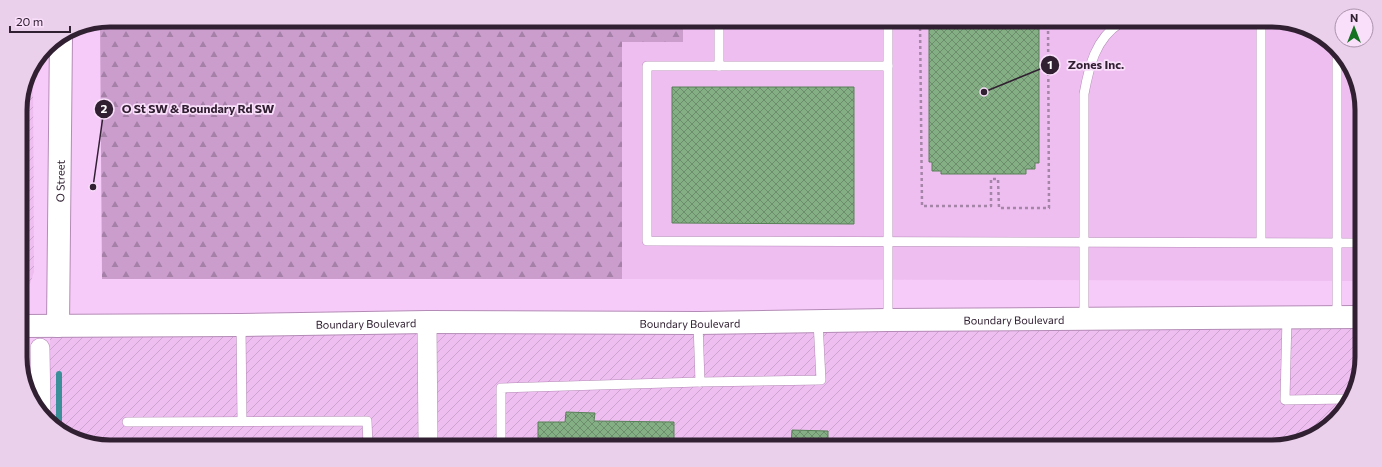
<svg xmlns="http://www.w3.org/2000/svg" width="1382" height="467" font-family="Commissioner,sans-serif">
<style>
.built{fill:#eebef1}
.industrial{fill:url(#industrial-furrows)}
.forest{fill:url(#forest-firs)}
.lines{fill:none;stroke-linecap:round;stroke-linejoin:round}
.stream{stroke:#399099;stroke-width:6}
.building{fill:url(#building-cross-hatch);stroke:#588058}
.service-casing{stroke:#b48bb6;stroke-width:10}
.minor-casing{stroke:#b48bb6;stroke-width:20}
.tertiary-casing{stroke:#b48bb6;stroke-width:24}
.path{stroke:#a585a7;stroke-width:2.5;stroke-dasharray:3 3;stroke-linecap:butt}
.service{stroke:#fff;stroke-width:9}
.minor{stroke:#fff;stroke-width:19}
.tertiary{stroke:#fff;stroke-width:22}
.labels{text-anchor:middle;dominant-baseline:central;stroke-width:3.5;stroke-linejoin:round;paint-order:stroke}
.street-label{font-size:11px;fill:#312032;stroke:#fadffb}
.rim{fill:none;stroke:#312032;stroke-width:5}
.leader{fill:none;stroke:#312032;stroke-width:1.5}
.callout-dot{fill:#312032;stroke:#fadffb;stroke-width:1.5}
.mark-label{font-size:12px;text-anchor:middle;font-weight:bold;fill:#fff}
.callout-label{font-size:12px;text-anchor:middle;font-weight:bold;fill:#312032;stroke:#fadffb;stroke-width:3.5;stroke-linejoin:round;paint-order:stroke}
</style>
<defs>
<pattern id="industrial-furrows" width="10" height="10" patternUnits="userSpaceOnUse"><rect width="10" height="10" fill="#eebef1"/><path d="M-1 1l2-2M0 10L10 0M9 11l2-2" fill="none" stroke="#cda3cf"/></pattern>
<pattern id="forest-firs" width="22" height="20" patternUnits="userSpaceOnUse"><rect width="22" height="20" fill="#ca9dcd"/><path d="M5 1l3.5 6h-7zM16 11l3.5 6h-7z" fill="#a580a7"/></pattern>
<pattern id="building-cross-hatch" width="8" height="8" patternUnits="userSpaceOnUse"><rect width="8" height="8" fill="#84ae83"/><path d="M0 0l8 8M0 8l8-8" fill="none" stroke="#6d8d6c"/></pattern>
</defs>
<rect width="100%" height="100%" fill="#f7cbf9"/>
<path class="built" d="M683 22 1296 23 1340 50 1360 92 1359 281 622 279V42H683Z"/>
<g class="industrial">
<path d="M33 66 34 272 30 284 21 289 20 104 27 75Z"/>
<path d="M1359 321V381L1327 428 1278 447 86 444 50 421V326Z"/>
</g>
<path class="forest" d="M110 20 683 22V42H622V279H102L100 22Z"/>
<g class="lines">
<path class="stream" d="M59 374V427"/>
</g>
<g class="building">
<path d="M929 22H1039V163H1035V169H1026V174H941V171H932V162H929Z"/>
<path d="M672 87H854V224L672 223Z"/>
<path d="M566 412 595 413 594 421 674 422V445H538V422H565Z"/>
<path d="M792 430 828 431V446H791Z"/>
</g>
<g class="lines">
<defs>
<g id="service">
<path d="M888 22V320"/>
<path d="M1261 23V242"/>
<path d="M1337 49V317"/>
<path d="M719 66V22"/>
<path d="M888 66H647V241L1360 243"/>
<path d="M1287 317 1285 400 1347 399"/>
<path d="M1084 318V94C1089 67 1095 39 1120 23"/>
<path d="M241 325 242 421"/>
<path d="M700 382 821 380 818 321"/>
<path d="M127 422 367 421 368 445"/>
<path d="M501 445V388L700 382 698 323"/>
</g>
<g id="minor">
<path d="M427 322 428 445"/>
<path d="M40 348 41 413"/>
</g>
<g id="tertiary">
<path id="s1" d="M21 326 241 325 427 322 698 323 888 320 1359 317"/>
<path id="s2" d="M58 326 61 36"/>
</g>
</defs>
<use href="#service" class="service-casing"/>
<use href="#minor" class="minor-casing"/>
<use href="#tertiary" class="tertiary-casing"/>
<path class="path" d="M920 22 922 206H991V179H998L999 208H1049L1048 22"/>
<use href="#service" class="service"/>
<use href="#minor" class="minor"/>
<use href="#tertiary" class="tertiary"/>
</g>
<g class="labels">
<g class="street-label">
<text stroke="none"><textPath href="#s2" startOffset="145">O Street</textPath></text>
<text stroke="none"><textPath href="#s1" startOffset="993">Boundary Boulevard</textPath></text>
<text stroke="none"><textPath href="#s1" startOffset="345">Boundary Boulevard</textPath></text>
<text stroke="none"><textPath href="#s1" startOffset="669">Boundary Boulevard</textPath></text>
</g>
</g>
<path d="M0 0H1382V467H0ZM110 27H1272A83 83 0 0 1 1355 110V357A83 83 0 0 1 1272 440H110A83 83 0 0 1 27 357V110A83 83 0 0 1 110 27Z" fill="#ead0eb" fill-rule="evenodd"/>
<path class="rim" d="M110 27H1272A83 83 0 0 1 1355 110V357A83 83 0 0 1 1272 440H110A83 83 0 0 1 27 357V110A83 83 0 0 1 110 27Z"/>
<path class="leader" d="M984 92L1050 65M93 187L104 109"/>
<g class="callout-dot">
<circle cx="984" cy="92" r="4"/>
<circle cx="93" cy="187" r="4"/>
<circle cx="1050" cy="65" r="10"/>
<circle cx="104" cy="109" r="10"/>
</g>
<g class="mark-label">
<text x="1050" y="69">1</text>
<text x="104" y="113">2</text>
</g>
<g class="callout-label">
<text x="1096" y="69">Zones Inc.</text>
<text x="198" y="113">O St SW &amp; Boundary Rd SW</text>
</g>
<g transform="translate(1354 28)"><circle r="19" fill="#fadffb" stroke="#aa93ab"/>
<path d="M0-3L7 15L0 10L-7 15Z" fill="#147221"/>
<text y="-6" font-size="11" font-weight="bold" text-anchor="middle" fill="#312032">N</text>
</g>
<path d="M10 26v6h60v-6" fill="none" stroke="#312032" stroke-width="2"/>
<text x="16" y="26" font-size="12" fill="#312032" stroke="#fadffb" stroke-width="3" paint-order="stroke">20 m</text>
</svg>
